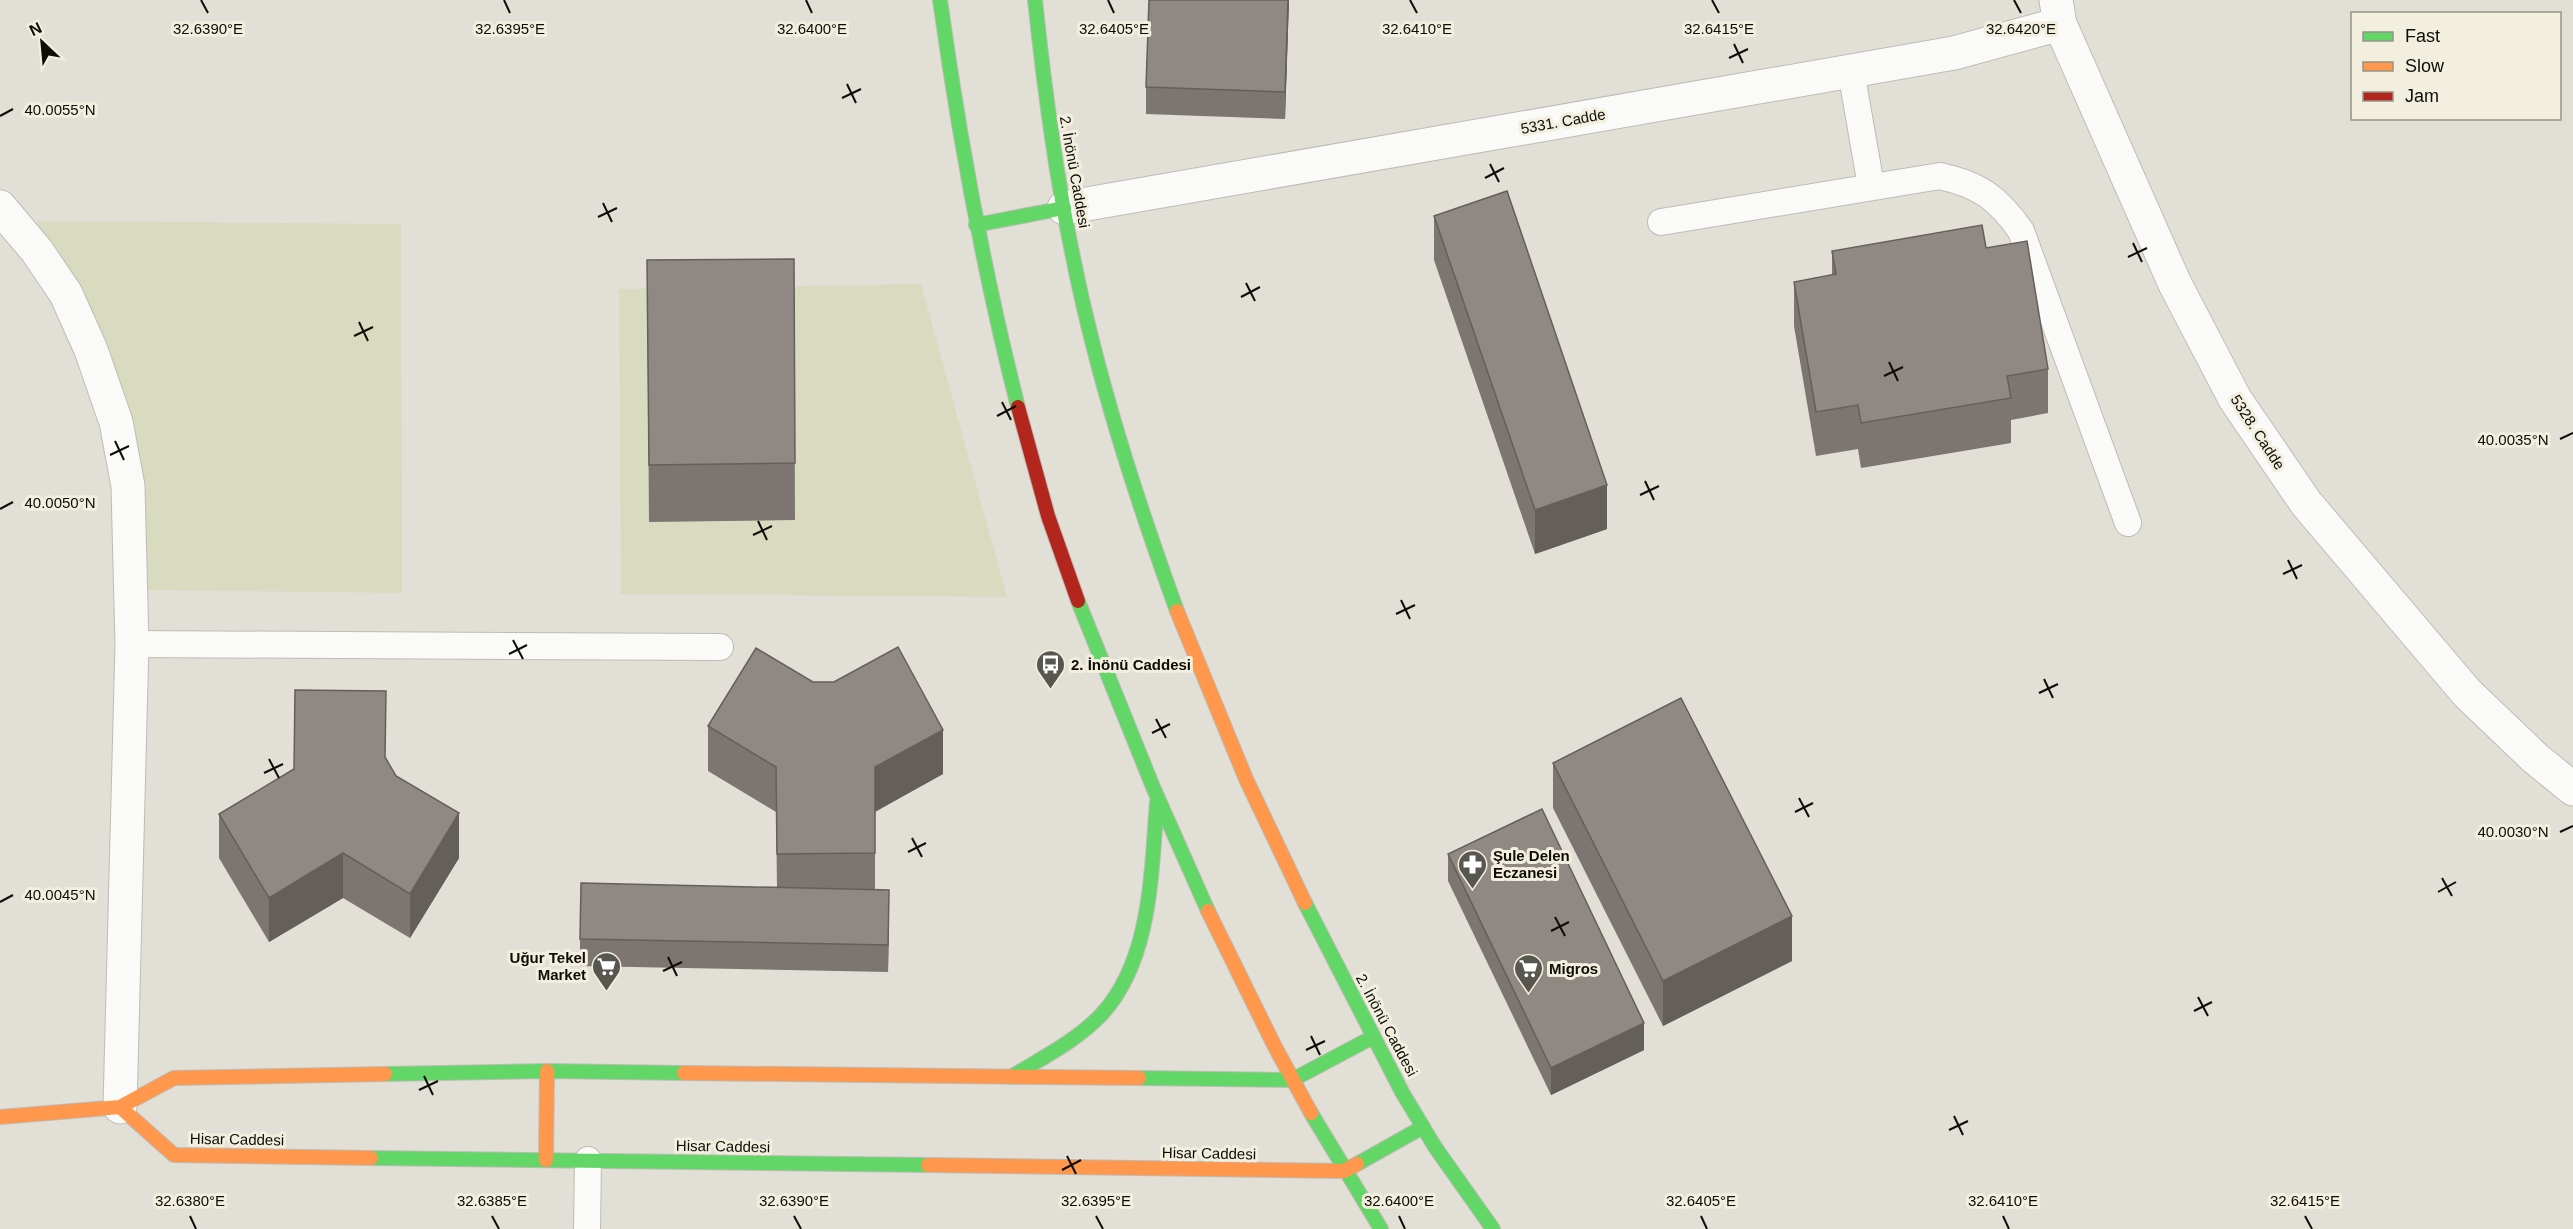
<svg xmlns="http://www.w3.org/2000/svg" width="2573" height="1229" font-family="Helvetica,sans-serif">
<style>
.green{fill:#d9dbc1}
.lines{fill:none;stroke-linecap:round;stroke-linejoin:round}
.lane-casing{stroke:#bebcb5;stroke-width:28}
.street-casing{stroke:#bebcb5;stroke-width:35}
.fast-casing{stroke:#bebcb5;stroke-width:16}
.slow-casing{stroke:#bebcb5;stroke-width:16}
.jam-casing{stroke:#bebcb5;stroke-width:16}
.lane{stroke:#fafaf9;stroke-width:26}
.street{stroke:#fafaf9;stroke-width:33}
.fast{stroke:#63d668;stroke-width:14}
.slow{stroke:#ff974d;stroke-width:14}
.jam{stroke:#b3261e;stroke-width:14}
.wall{fill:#7c7571}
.shaded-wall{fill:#655f5c}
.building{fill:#908883;stroke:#655f5c;stroke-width:1.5}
.ticks{fill:none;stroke:#0d0c07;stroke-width:2}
.labels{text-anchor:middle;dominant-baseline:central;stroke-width:6;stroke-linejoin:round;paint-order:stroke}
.street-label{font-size:15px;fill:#0d0c07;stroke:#f3efde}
.poi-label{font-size:15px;font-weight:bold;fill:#0d0c07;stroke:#f3efde;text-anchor:start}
.ticks-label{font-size:15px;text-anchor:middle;fill:#0d0c07;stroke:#f3efde;stroke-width:6;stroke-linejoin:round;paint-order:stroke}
</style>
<rect width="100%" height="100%" fill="#e1dfd6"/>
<g class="green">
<path d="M37 221 401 224 402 593 139 590 89 314Z"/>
<path d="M921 284 1007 597 621 594 619 289Z"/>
</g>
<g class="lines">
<defs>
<g id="lane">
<path d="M1851 71 1871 186"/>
<path d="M1661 222 1940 176C1980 185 1998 198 2021 231L2128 523"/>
<path d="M132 644 720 647"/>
<path d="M587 1229 588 1160"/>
</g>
<g id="street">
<path d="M2056 0 2060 24 2175 284 2235 399 2306 503 2467 693 2535 758 2573 789"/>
<path d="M0 207 37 251 66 294 91 350 116 422 128 486 132 644 120 1107"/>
<path d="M1064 208 1954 53 2060 24"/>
</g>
<g id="fast">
<path d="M940 0C959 137 984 273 1018 407"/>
<path d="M1035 0C1044 86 1055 172 1073 257 1097 377 1135 495 1177 611"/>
<path d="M976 225 1064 208"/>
<path d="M1078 601 1153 787 1208 911"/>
<path d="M1305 903 1402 1092 1435 1147 1493 1229"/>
<path d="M385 1074 547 1071 684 1073"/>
<path d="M1011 1077C1042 1058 1076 1041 1101 1015 1152 960 1151 872 1157 802"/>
<path d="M1139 1078 1292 1080 1373 1037"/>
<path d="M1311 1113 1381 1229"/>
<path d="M371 1158 928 1165"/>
<path d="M1357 1164 1423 1127"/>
</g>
<g id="slow">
<path d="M1177 611 1246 779 1305 903"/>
<path d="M1208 911 1274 1045 1311 1113"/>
<path d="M684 1073 1139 1078"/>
<path d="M120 1107 174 1155 371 1158"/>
<path d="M0 1117 120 1107 174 1078 385 1074"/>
<path d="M546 1160 547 1071"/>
<path d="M928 1165 1344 1171 1357 1164"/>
</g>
<path id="jam" d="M1018 407 1048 516 1078 601"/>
</defs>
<use href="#lane" class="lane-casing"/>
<use href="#street" class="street-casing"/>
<use href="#fast" class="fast-casing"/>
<use href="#slow" class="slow-casing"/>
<use href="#jam" class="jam-casing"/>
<use href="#lane" class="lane"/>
<use href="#street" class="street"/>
<use href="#fast" class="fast"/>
<use href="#slow" class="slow"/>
<use href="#jam" class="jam"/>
</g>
<g class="wall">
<path d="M1149 0H1289L1285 119 1146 114V87Z"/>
<path d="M1434 216 1607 529 1535 554 1434 260Z"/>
<path d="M1986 248 2048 369V413L2011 420V443L1861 468 1858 449 1816 456 1794 326V282L1832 275V251Z"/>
<path d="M794 259 795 520 649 522 647 260Z"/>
<path d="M708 726 943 774 875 811V890L889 917 888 972 580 966V939L777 887 776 812 708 771Z"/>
<path d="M386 758 396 776 459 858 410 938 343 898 269 942 219 858V814Z"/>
<path d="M1553 763 1792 961 1663 1026 1553 808Z"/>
<path d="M1448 854 1644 1050 1551 1095 1448 881Z"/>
</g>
<g class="shaded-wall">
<path d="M1288 0H1289L1285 119V92Z"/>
<path d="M1607 485V529L1535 554V510Z"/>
<path d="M943 730V774L875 812V767Z"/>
<path d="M459 813V858L410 938V894Z"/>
<path d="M343 853V898L269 942V898Z"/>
<path d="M889 890V917L888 972V945Z"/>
<path d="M1792 916V961L1663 1026V981Z"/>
<path d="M1644 1023V1050L1551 1095V1068Z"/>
</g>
<g class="building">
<path d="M1149 0H1288L1285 92 1146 87Z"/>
<path d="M1507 191 1607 485 1535 510 1434 216Z"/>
<path d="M1982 225 1986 248 2027 241 2048 369 2007 376 2011 398 1861 423 1858 405 1816 412 1794 282 1836 274 1832 251Z"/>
<path d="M794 259 795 463 649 465 647 260Z"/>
<path d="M898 647 943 730 875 767V853L777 854 776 767 708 726 756 648 813 682H834Z"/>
<path d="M295 690 386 691 385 757 396 776 459 813 410 894 343 853 269 898 219 814 294 769Z"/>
<path d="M1681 698 1792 916 1663 981 1553 763Z"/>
<path d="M1542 809 1644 1023 1551 1068 1448 854Z"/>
<path d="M581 883 889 890 888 945 580 939Z"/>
</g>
<path class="ticks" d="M201 0 208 13M504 0 510 13M806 0 812 13M1108 0 1114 13M1410 0 1417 13M1712 0 1719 13M2014 0 2021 13M1734 44 1743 63M1729 58 1748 49M847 84 856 103M842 98 861 89M0 116 13 109M1490 164 1499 182M1485 178 1504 168M603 203 612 222M598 217 617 208M2133 243 2142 262M2128 257 2147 248M1246 283 1255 301M1241 297 1260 287M359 322 368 341M354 336 373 327M1889 362 1898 381M1884 376 1903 367M1002 402 1011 420M997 416 1016 406M2560 439 2573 433M115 441 124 460M110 455 129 446M1645 481 1654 500M1640 495 1659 486M0 509 13 502M758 521 767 540M753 535 772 526M2288 560 2297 579M2283 574 2302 565M1401 600 1410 619M1396 614 1415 605M513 640 523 659M509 654 527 645M2044 679 2053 698M2039 693 2058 684M1156 719 1166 738M1152 733 1170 724M269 759 279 778M264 773 283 764M1799 798 1809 817M1795 812 1813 803M2560 832 2573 826M912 838 922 857M908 852 926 843M2442 878 2452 896M2438 892 2456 882M0 902 13 895M1555 917 1565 936M1551 931 1569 922M668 957 677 976M663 971 682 962M2198 997 2208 1016M2194 1011 2212 1002M1311 1036 1320 1055M1306 1050 1325 1041M424 1076 433 1095M419 1090 438 1081M1954 1116 1963 1135M1949 1130 1968 1121M1067 1156 1076 1174M1062 1170 1081 1160M190 1216 196 1229M492 1216 499 1229M794 1216 801 1229M1096 1216 1103 1229M1399 1216 1405 1229M1701 1216 1707 1229M2003 1216 2009 1229M2305 1216 2312 1229"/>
<defs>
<symbol id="bus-pin" viewBox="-11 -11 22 30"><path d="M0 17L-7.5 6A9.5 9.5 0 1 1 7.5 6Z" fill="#57564f" stroke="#f3efde"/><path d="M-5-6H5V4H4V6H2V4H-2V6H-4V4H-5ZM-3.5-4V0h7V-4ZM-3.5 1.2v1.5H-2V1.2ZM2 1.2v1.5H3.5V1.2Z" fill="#fff"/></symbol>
<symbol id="pharmacy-pin" viewBox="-11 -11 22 30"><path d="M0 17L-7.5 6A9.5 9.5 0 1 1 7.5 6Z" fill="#57564f" stroke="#f3efde"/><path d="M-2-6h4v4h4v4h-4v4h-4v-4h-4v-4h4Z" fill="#fff"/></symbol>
<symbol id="supermarket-pin" viewBox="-11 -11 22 30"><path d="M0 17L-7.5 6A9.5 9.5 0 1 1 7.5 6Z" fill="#57564f" stroke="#f3efde"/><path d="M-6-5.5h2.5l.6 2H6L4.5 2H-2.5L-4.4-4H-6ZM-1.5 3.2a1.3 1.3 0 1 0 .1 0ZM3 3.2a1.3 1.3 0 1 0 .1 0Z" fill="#fff"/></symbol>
</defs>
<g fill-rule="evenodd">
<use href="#bus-pin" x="1034" y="648" width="33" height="45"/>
<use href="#pharmacy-pin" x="1456" y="848" width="33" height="45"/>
<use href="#supermarket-pin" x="590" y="950" width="33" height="45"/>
<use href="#supermarket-pin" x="1512" y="952" width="33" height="45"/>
</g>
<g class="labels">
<g class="street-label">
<text transform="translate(1563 121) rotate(-10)">5331. Cadde</text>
<text transform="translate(1075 172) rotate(80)">2. İnönü Caddesi</text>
<text transform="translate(2258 432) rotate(57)">5328. Cadde</text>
<text transform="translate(1387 1025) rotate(62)">2. İnönü Caddesi</text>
<text transform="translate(237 1139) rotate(1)">Hisar Caddesi</text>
<text transform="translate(723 1146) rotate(1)">Hisar Caddesi</text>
<text transform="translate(1209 1153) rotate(1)">Hisar Caddesi</text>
</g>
<g class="poi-label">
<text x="1071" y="664">2. İnönü Caddesi</text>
<text x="1493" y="855">Şule Delen<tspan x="1493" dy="17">Eczanesi</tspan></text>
<text x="586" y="957" text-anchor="end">Uğur Tekel<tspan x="586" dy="17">Market</tspan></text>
<text x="1549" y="968">Migros</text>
</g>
</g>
<g class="ticks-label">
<text x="208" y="34">32.6390°E</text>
<text x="510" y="34">32.6395°E</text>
<text x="812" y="34">32.6400°E</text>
<text x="1114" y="34">32.6405°E</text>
<text x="1417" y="34">32.6410°E</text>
<text x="1719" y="34">32.6415°E</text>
<text x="2021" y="34">32.6420°E</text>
<text x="60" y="115">40.0055°N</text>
<text x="2513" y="445">40.0035°N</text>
<text x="60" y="508">40.0050°N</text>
<text x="2513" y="837">40.0030°N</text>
<text x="60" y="900">40.0045°N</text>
<text x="190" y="1206">32.6380°E</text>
<text x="492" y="1206">32.6385°E</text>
<text x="794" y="1206">32.6390°E</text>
<text x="1096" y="1206">32.6395°E</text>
<text x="1399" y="1206">32.6400°E</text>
<text x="1701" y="1206">32.6405°E</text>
<text x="2003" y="1206">32.6410°E</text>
<text x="2305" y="1206">32.6415°E</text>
</g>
<rect x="2351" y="12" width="210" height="108" fill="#f3efde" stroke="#979488" stroke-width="1.5"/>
<rect x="2363" y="32" width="30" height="9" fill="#63d668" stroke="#979488" stroke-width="1.5"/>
<text x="2405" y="42" font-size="18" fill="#0d0c07">Fast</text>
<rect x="2363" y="62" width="30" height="9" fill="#ff974d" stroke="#979488" stroke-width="1.5"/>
<text x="2405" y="72" font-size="18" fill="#0d0c07">Slow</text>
<rect x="2363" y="92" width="30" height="9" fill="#b3261e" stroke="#979488" stroke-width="1.5"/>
<text x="2405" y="102" font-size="18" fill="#0d0c07">Jam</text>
<g transform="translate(42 42) rotate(334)" stroke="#f3efde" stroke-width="4.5" paint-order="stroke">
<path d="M0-4.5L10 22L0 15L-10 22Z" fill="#0d0c07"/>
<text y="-9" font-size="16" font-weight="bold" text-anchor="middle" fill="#0d0c07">N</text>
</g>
</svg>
